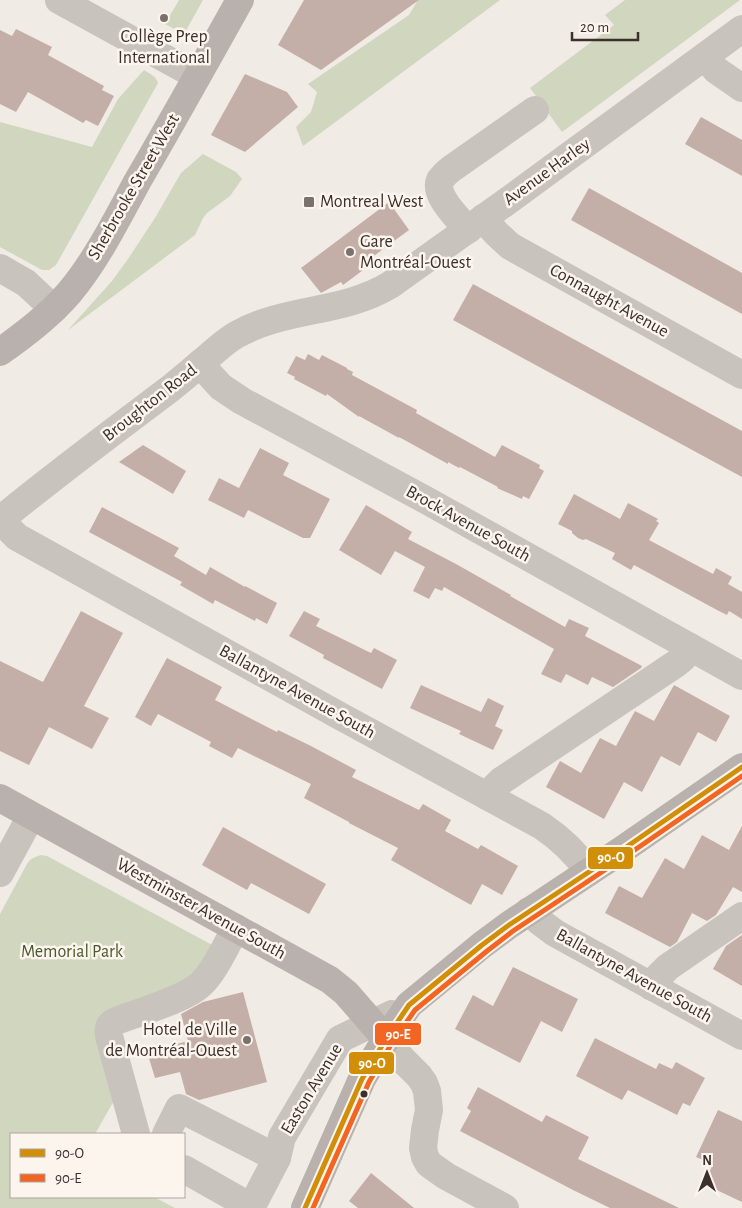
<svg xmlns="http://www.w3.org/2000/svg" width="742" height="1208" font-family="'Alegreya Sans',sans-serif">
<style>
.green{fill:#d1d6bf}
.building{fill:#c3afa7}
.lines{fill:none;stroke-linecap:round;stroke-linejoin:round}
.minor{stroke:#c9c3be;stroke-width:28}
.major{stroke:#b8b1ad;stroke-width:28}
.bus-1-casing{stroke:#fbf5ee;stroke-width:9}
.bus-2-casing{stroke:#fbf5ee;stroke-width:9}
.bus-1{stroke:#d18e09;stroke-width:5}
.bus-2{stroke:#f26522;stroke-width:5}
.poi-dot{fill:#7a716c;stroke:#fbf5ee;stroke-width:2}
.bus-dot{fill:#3b302b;stroke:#fbf5ee;stroke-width:2}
.labels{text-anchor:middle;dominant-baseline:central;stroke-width:5;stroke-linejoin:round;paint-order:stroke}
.poi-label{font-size:18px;fill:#3b302b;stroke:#fbf5ee;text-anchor:start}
.street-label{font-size:18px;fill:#3b302b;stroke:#fbf5ee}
.park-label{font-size:18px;fill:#4a5a2e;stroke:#fbf5ee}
.line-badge{stroke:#fbf5ee;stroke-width:2}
.badge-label{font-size:14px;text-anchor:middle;font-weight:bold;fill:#fff}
</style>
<rect width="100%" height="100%" fill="#f0ebe5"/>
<g class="green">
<path d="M179 0H203L184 34 165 24Z"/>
<path d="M418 0H500L303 146 296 127 311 112 317 92 308 84 409 15Z"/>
<path d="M625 0H740L562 132 530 88 614 25 605 15Z"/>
<path d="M144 70C150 74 156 76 158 83L56 265 49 270H42L0 247V122L92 147 118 99Z"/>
<path d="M203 154 236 172 242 179 230 196 207 213 203 218 195 235 68 330 112 281 128 259 155 218 181 173Z"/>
<path d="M41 855 47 856 216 947 197 976 110 1014 116 1097 95 1134H11V1197H154L175 1208H0V914L27 864C31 858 35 857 41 855Z"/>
</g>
<g class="building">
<path d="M304 0H419L321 70 278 45Z"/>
<path d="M16 29 52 47 48 55 104 86 102 90 114 96 98 126 86 120 83 123 28 92 16 112 0 104V30L12 36Z"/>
<path d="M245 74 287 92 298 107 245 152 211 135Z"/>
<path d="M701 117 742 140V176L685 144Z"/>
<path d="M589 188 742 273V314L571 220Z"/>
<path d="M389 202 409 230 367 261 370 265 343 285 341 282 321 293 301 268Z"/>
<path d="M473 284 742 431V477L453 320Z"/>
<path d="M308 354 319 360 322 355 347 368V369L353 372 352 375 417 410 416 413 495 457 502 445 540 465 539 468 544 471 529 499 523 496 522 499 497 488 498 487 460 467 459 468 448 462V464L399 437V438L359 416V417L327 394 326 396 294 379 295 377 287 373 296 356 305 360Z"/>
<path d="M143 445 186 471 173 494 119 462Z"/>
<path d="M260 448 289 463 283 475 330 499 310 538H303L248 510 244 518 208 500 219 478 239 488Z"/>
<path d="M574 494 620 519 628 503 658 519 656 521 659 523 649 540 713 574 716 568 732 577 728 584 742 592V619L729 611 727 615 717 610 634 565 631 570 612 559 615 553 586 539 583 540 578 538 572 533V531L558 524Z"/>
<path d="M366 505 412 532 408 539 456 564 511 595 510 596 565 627 569 619 589 628 585 636 642 666 641 668 613 687 592 677 588 685 566 674 561 683 541 674 554 649 444 587 442 591 435 588 429 599 413 591 425 567 395 551 381 575 339 550Z"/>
<path d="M102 507 179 548 174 556 206 575 210 567 245 587V586L277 603 267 624 256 618 255 621 215 600 213 604 180 585 182 582 89 532Z"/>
<path d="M81 611 123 633 84 706 109 718 92 749 49 727 29 765 0 751V661L43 682Z"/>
<path d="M304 611 320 619 316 626 371 653 374 648 397 660 382 689 323 658 324 655 289 636Z"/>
<path d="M167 658 222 687 215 700 277 732 278 730 311 746 356 770 352 777 419 810 423 804 451 820 445 831 478 849 481 845 518 866 502 895 482 884 471 905 391 860 398 848 349 823V822L304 798 311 784 238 748 232 758 209 746 211 742 158 714 151 726 135 717Z"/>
<path d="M421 685 481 712 488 698 504 706 495 726 503 730 493 750 459 734 461 731 410 708Z"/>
<path d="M674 685 730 716 716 742 698 732 680 766 661 756 642 792 624 782 604 819 546 787 560 761 581 773 600 738 616 746 635 711 654 721Z"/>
<path d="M742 826V892L733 887 716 915 707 921 692 913 677 942 670 947 605 913 619 886 642 898 665 858 684 869 702 835 729 850Z"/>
<path d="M223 827 326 884 309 914 251 883 247 890 202 865Z"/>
<path d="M742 935V986L713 969 726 946Z"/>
<path d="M513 967 578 999 562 1032 541 1021 520 1063 455 1029 473 995 493 1006Z"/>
<path d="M243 992 267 1082 199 1100 186 1094 180 1072 155 1078 148 1055 173 1048V1045L188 1041 181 1014 203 1002Z"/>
<path d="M595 1038 656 1069 659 1063 672 1069 676 1062 705 1078 690 1106 683 1103 677 1115 628 1090 622 1100 576 1076Z"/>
<path d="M478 1087 542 1122 546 1115 589 1137 578 1159 679 1208H610L573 1190 460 1131 471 1111 467 1108Z"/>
<path d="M718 1110 742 1121V1202L704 1184 713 1164 696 1157Z"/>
<path d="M371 1173 414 1208H358L349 1201Z"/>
</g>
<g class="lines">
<g class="minor">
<path d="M59 0 197 76"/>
<path d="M705 57 716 70 742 88"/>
<path d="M483 218 496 233 510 246 742 375"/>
<path d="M468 230C459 219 433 195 440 180 443 176 447 172 451 169L535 110"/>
<path d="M0 268 26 283 54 309"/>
<path d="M200 364 221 387 242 401 424 499 742 676"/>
<path d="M487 796 492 790 501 781 677 663 683 658 690 647"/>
<path d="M589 872C576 853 561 839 542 826L340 716 17 537 0 520C56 474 114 431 171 388 182 379 193 370 203 361 214 352 224 342 236 335 285 307 342 314 390 285L509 200 742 29"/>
<path d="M0 873 31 816"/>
<path d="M529 911 539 921 555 933 742 1036"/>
<path d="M652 987 658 977 668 967 742 916"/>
<path d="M386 1039 402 1059 419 1076 424 1083 427 1091 429 1110 425 1130 423 1148 425 1157 429 1164 446 1176 505 1208"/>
<path d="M136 1134 109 1036C108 1028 108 1025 116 1021 137 1013 186 999 201 984 215 971 226 945 236 928"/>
<path d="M166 1134 179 1108 277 1158"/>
<path d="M184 1169 251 1207"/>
<path d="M251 1208 277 1158 282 1137 340 1039 392 1014"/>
</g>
<g class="major">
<path d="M0 352C25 334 49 316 69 293 96 261 117 219 137 182 172 122 206 61 240 0"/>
<path d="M0 798 330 980 346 993 386 1039"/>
<path d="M305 1208 362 1079 386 1039 409 1005 482 945 509 925 622 850 742 767"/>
</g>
<defs>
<path id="bus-1" d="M305 1208 362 1079 386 1039 409 1005 482 945 509 925 622 850 742 767"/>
<path id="bus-2" d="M313 1208 369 1082 392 1043 415 1010 487 951 513 931 626 856 742 776"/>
</defs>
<use href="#bus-1" class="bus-1-casing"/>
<use href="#bus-2" class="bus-2-casing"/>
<use href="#bus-1" class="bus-1"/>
<use href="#bus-2" class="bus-2"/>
</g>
<g class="poi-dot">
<circle cx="164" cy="18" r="5"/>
<rect x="303" y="196" width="12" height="12" rx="2.5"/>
<circle cx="350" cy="252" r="5"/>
<circle cx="247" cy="1040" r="5"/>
</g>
<circle class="bus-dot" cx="364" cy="1094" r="4.5"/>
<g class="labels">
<g class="poi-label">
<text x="164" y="37" text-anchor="middle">Collège Prep<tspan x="164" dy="21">International</tspan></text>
<text x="320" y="202">Montreal West</text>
<text x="360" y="242">Gare<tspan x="360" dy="21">Montréal-Ouest</tspan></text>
<text x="237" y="1030" text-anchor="end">Hotel de Ville<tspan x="237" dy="21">de Montréal-Ouest</tspan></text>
</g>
<g class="street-label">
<text transform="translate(547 172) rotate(-36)">Avenue Harley</text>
<text transform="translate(134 187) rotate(-60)">Sherbrooke Street West</text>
<text transform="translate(609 301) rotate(29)">Connaught Avenue</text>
<text transform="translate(150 403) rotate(-38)">Broughton Road</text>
<text transform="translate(468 524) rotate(29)">Brock Avenue South</text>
<text transform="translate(297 692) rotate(29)">Ballantyne Avenue South</text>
<text transform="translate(201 909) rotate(29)">Westminster Avenue South</text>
<text transform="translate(634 976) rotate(29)">Ballantyne Avenue South</text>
<text transform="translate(312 1089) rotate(-59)">Easton Avenue</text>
</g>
<g class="park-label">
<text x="72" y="952">Memorial Park</text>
</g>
</g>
<g class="line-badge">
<rect x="587" y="846" width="47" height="24" rx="5" fill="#d18e09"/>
<rect x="374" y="1022" width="48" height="24" rx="5" fill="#f26522"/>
<rect x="348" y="1051" width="47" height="24" rx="5" fill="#d18e09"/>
</g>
<g class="badge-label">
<text x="611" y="862">90-O</text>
<text x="398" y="1039">90-E</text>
<text x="372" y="1068">90-O</text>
</g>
<rect x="10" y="1133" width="175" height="65" fill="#fbf5ee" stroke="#aea6a0"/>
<rect x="20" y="1149" width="25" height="8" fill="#d18e09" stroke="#aea6a0"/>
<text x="55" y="1158" font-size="15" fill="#3b302b">90-O</text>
<rect x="20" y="1174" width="25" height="8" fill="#f26522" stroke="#aea6a0"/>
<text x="55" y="1183" font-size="15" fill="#3b302b">90-E</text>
<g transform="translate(707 1173)" stroke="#fbf5ee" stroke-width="4" paint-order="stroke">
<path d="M0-4L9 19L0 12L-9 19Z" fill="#3b302b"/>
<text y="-8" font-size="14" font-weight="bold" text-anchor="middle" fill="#3b302b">N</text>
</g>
<path d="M572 32v8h66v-8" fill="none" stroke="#3b302b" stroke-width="2.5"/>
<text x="580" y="32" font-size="15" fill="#3b302b" stroke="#fbf5ee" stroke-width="4" paint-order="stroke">20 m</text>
</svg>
